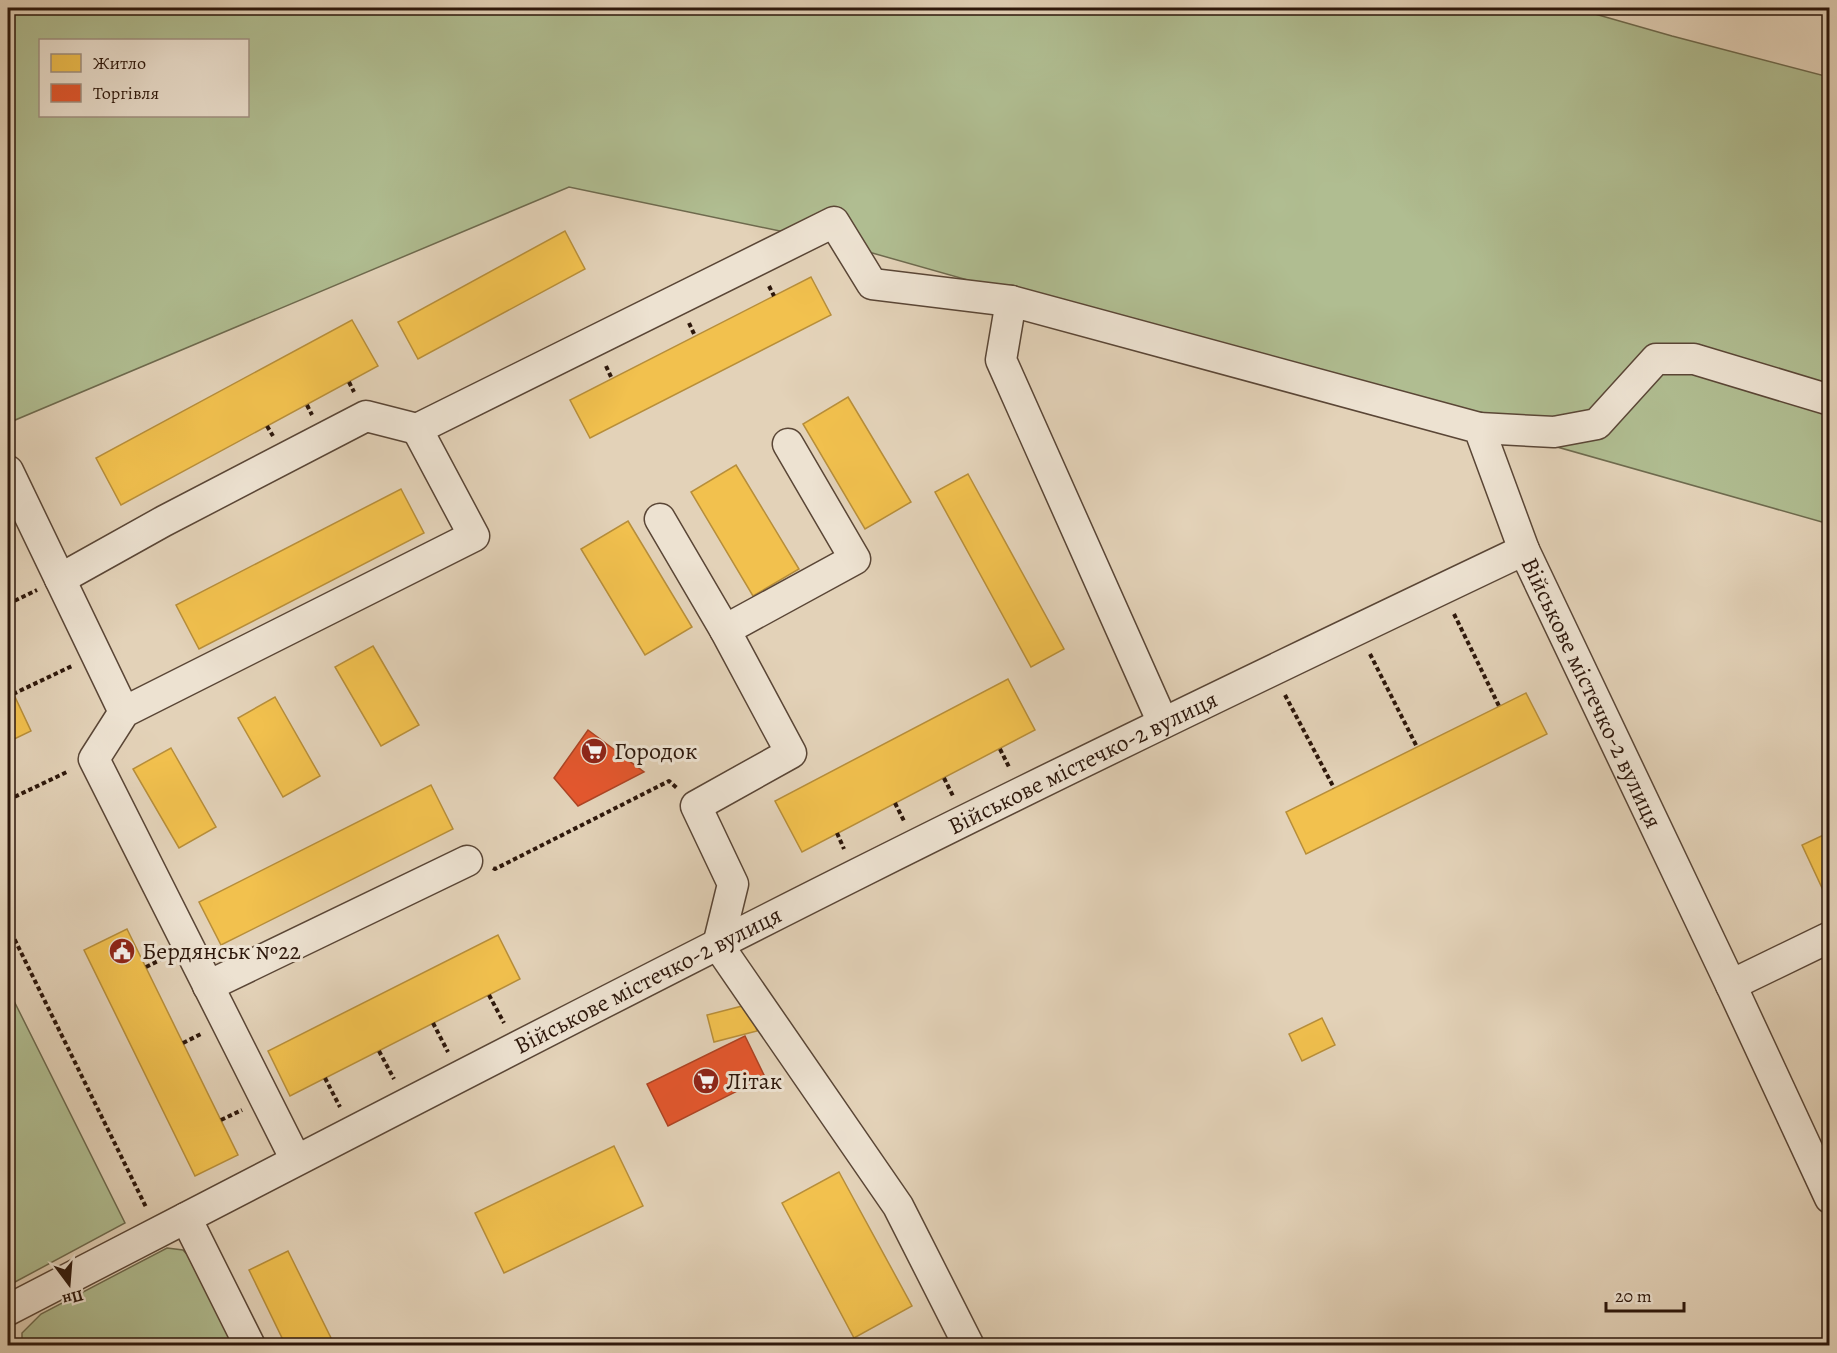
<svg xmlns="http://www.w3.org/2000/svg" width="1837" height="1353" font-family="Alegreya,serif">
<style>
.green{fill:#b0bd91;stroke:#6e6a4e;stroke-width:1.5;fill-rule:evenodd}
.homes{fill:#f2c14e;stroke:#b78e3a;stroke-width:1.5}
.shops{fill:#e4572e;stroke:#ad4424;stroke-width:1.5}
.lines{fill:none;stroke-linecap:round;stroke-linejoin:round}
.minor-casing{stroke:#5a4636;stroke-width:33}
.path{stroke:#2d170b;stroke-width:4;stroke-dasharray:4.5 3;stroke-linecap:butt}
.minor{stroke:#ede2d1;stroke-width:30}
.labels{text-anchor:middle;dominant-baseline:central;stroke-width:6;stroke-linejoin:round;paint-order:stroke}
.street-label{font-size:24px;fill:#2d170b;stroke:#ede2d1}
.poi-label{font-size:24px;fill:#2d170b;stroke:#ede2d1;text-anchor:start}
</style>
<rect width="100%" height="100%" fill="#e3d2b8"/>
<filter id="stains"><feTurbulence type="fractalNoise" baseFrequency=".00333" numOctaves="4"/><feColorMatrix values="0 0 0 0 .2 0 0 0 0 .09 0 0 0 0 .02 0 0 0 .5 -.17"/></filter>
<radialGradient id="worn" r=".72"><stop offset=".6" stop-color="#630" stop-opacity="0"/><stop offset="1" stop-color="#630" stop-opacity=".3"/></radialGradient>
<g class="green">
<path d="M8 8H1574L1672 36 1829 77V524L837 243 569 187 8 423ZM40 40H248V116H40Z"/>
<path d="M8 989 125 1223 15 1282 8 1284Z"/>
<path d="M167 1248 183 1250 199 1267 238 1346H22V1333L41 1314Z"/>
</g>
<g class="homes">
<path d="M565 231 585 269 418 359 398 322Z"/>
<path d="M811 277 831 315 590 438 570 400Z"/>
<path d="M352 320 378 366 121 505 96 458Z"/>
<path d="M848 397 911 502 865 529 803 424Z"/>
<path d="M736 465 799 569 753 596 691 492Z"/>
<path d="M968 474 1064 649 1031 667 935 492Z"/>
<path d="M401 489 424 533 199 649 176 605Z"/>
<path d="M628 521 692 627 645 655 581 549Z"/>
<path d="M373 646 419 725 381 746 335 667Z"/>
<path d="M1008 679 1035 730 802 852 775 801Z"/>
<path d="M8 682 31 731 8 742Z"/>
<path d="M1526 693 1547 734 1306 854 1286 812Z"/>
<path d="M275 697 320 776 283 797 238 718Z"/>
<path d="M171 748 216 827 179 848 133 769Z"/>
<path d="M431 785 453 829 221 945 199 902Z"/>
<path d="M1830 832V887L1823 890 1802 845Z"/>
<path d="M127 929 238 1155 195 1176 84 950Z"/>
<path d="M498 935 520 979 290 1096 268 1051Z"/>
<path d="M750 1004 757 1031 714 1042 707 1015Z"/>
<path d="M1322 1018 1335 1045 1302 1061 1289 1034Z"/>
<path d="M614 1146 643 1206 504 1273 475 1213Z"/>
<path d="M839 1172 912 1306 854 1338 782 1203Z"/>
<path d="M288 1251 335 1346H286L249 1270Z"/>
</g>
<g class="shops">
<path d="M588 730 644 772 578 806 554 778Z"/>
<path d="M745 1036 765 1077 668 1126 647 1084Z"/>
</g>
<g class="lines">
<defs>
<g id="minor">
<path d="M1479 428 1554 432 1597 424 1656 359H1694L1830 400"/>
<path d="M8 471 124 712"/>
<path d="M660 519 725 630"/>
<path d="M60 579 164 521 366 416 417 429"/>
<path d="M1163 723 1001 360 1011 301 1479 428 1524 550"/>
<path d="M718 945 733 884 696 806 791 753 725 630 855 559 788 444"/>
<path d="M718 945 898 1206 969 1346"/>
<path d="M1731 985 1830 937"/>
<path d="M208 986 467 861"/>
<path d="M296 1160 94 759 124 712 474 536 417 429 834 222 872 284 1011 301"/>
<path d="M186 1218 250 1346"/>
<path id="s1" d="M8 1310C290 1164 572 1017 857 874 1078 763 1301 656 1524 550L1731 985 1830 1198"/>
</g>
</defs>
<use href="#minor" class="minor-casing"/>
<g class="path">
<path d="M769 286 774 296"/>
<path d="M689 323 695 336"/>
<path d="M606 366 612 379"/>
<path d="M349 382 354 392"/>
<path d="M307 405 312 415"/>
<path d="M267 426 273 436"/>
<path d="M8 604 37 590"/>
<path d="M1454 614 1499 706"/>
<path d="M1370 654 1417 747"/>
<path d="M13 694 72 666"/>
<path d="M1285 695 1334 788"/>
<path d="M1000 749 1010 769"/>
<path d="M944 778 953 796"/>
<path d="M8 800 69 771"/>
<path d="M895 803 904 821"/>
<path d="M837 833 844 849"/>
<path d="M493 868 495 869 669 781 678 789"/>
<path d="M8 926 146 1207"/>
<path d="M146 967 164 958"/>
<path d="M489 995 504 1023"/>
<path d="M433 1023 448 1052"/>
<path d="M183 1043 201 1034"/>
<path d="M379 1051 394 1079"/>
<path d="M325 1078 340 1107"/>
<path d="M221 1120 242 1110"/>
</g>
<use href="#minor" class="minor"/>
</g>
<defs>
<symbol id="supermarket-disc" viewBox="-11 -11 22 22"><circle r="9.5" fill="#8f2418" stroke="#ede2d1"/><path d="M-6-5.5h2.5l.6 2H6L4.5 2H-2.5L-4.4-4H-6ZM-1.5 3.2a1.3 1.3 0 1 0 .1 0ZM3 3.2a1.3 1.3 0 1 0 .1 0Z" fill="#fff"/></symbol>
<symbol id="civic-disc" viewBox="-11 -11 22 22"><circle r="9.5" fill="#8f2418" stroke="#ede2d1"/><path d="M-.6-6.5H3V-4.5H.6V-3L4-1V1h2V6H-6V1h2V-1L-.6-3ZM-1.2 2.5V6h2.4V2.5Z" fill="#fff"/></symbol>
</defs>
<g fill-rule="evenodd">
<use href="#supermarket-disc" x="579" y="736" width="30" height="30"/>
<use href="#civic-disc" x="107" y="936" width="30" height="30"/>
<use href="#supermarket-disc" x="691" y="1066" width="30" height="30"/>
</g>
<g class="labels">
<g class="street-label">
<text stroke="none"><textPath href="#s1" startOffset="1854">Військове містечко-2 вулиця</textPath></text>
<text stroke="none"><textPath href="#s1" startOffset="1206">Військове містечко-2 вулиця</textPath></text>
<text stroke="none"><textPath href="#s1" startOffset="720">Військове містечко-2 вулиця</textPath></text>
</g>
<g class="poi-label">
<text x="614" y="751">Городок</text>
<text x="142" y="951">Бердянськ №22</text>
<text x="726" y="1081">Літак</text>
</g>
</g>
<rect width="1837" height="1353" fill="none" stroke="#e3d2b8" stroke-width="30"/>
<rect x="9" y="9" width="1819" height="1335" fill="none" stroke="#2d170b" stroke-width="3"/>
<rect x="15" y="15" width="1807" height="1323" fill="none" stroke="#2d170b" stroke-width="1.5"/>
<rect x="39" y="39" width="210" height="78" fill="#ede2d1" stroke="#a09182" stroke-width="1.5"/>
<rect x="51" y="54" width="30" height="18" fill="#f2c14e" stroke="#a09182" stroke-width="1.5"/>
<text x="93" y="69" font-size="18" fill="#2d170b">Житло</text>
<rect x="51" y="84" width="30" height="18" fill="#e4572e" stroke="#a09182" stroke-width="1.5"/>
<text x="93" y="99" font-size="18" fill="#2d170b">Торгівля</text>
<g transform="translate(69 1284) rotate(164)" stroke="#ede2d1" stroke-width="4.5" paint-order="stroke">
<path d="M0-4.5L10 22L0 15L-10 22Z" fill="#2d170b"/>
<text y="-9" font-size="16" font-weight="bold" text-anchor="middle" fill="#2d170b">Пн</text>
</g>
<path d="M1606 1302v9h78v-9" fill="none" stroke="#2d170b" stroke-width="3"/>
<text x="1615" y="1302" font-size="18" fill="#2d170b" stroke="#ede2d1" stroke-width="4.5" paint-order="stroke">20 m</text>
<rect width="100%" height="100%" filter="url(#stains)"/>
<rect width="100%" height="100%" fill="url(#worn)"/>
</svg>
